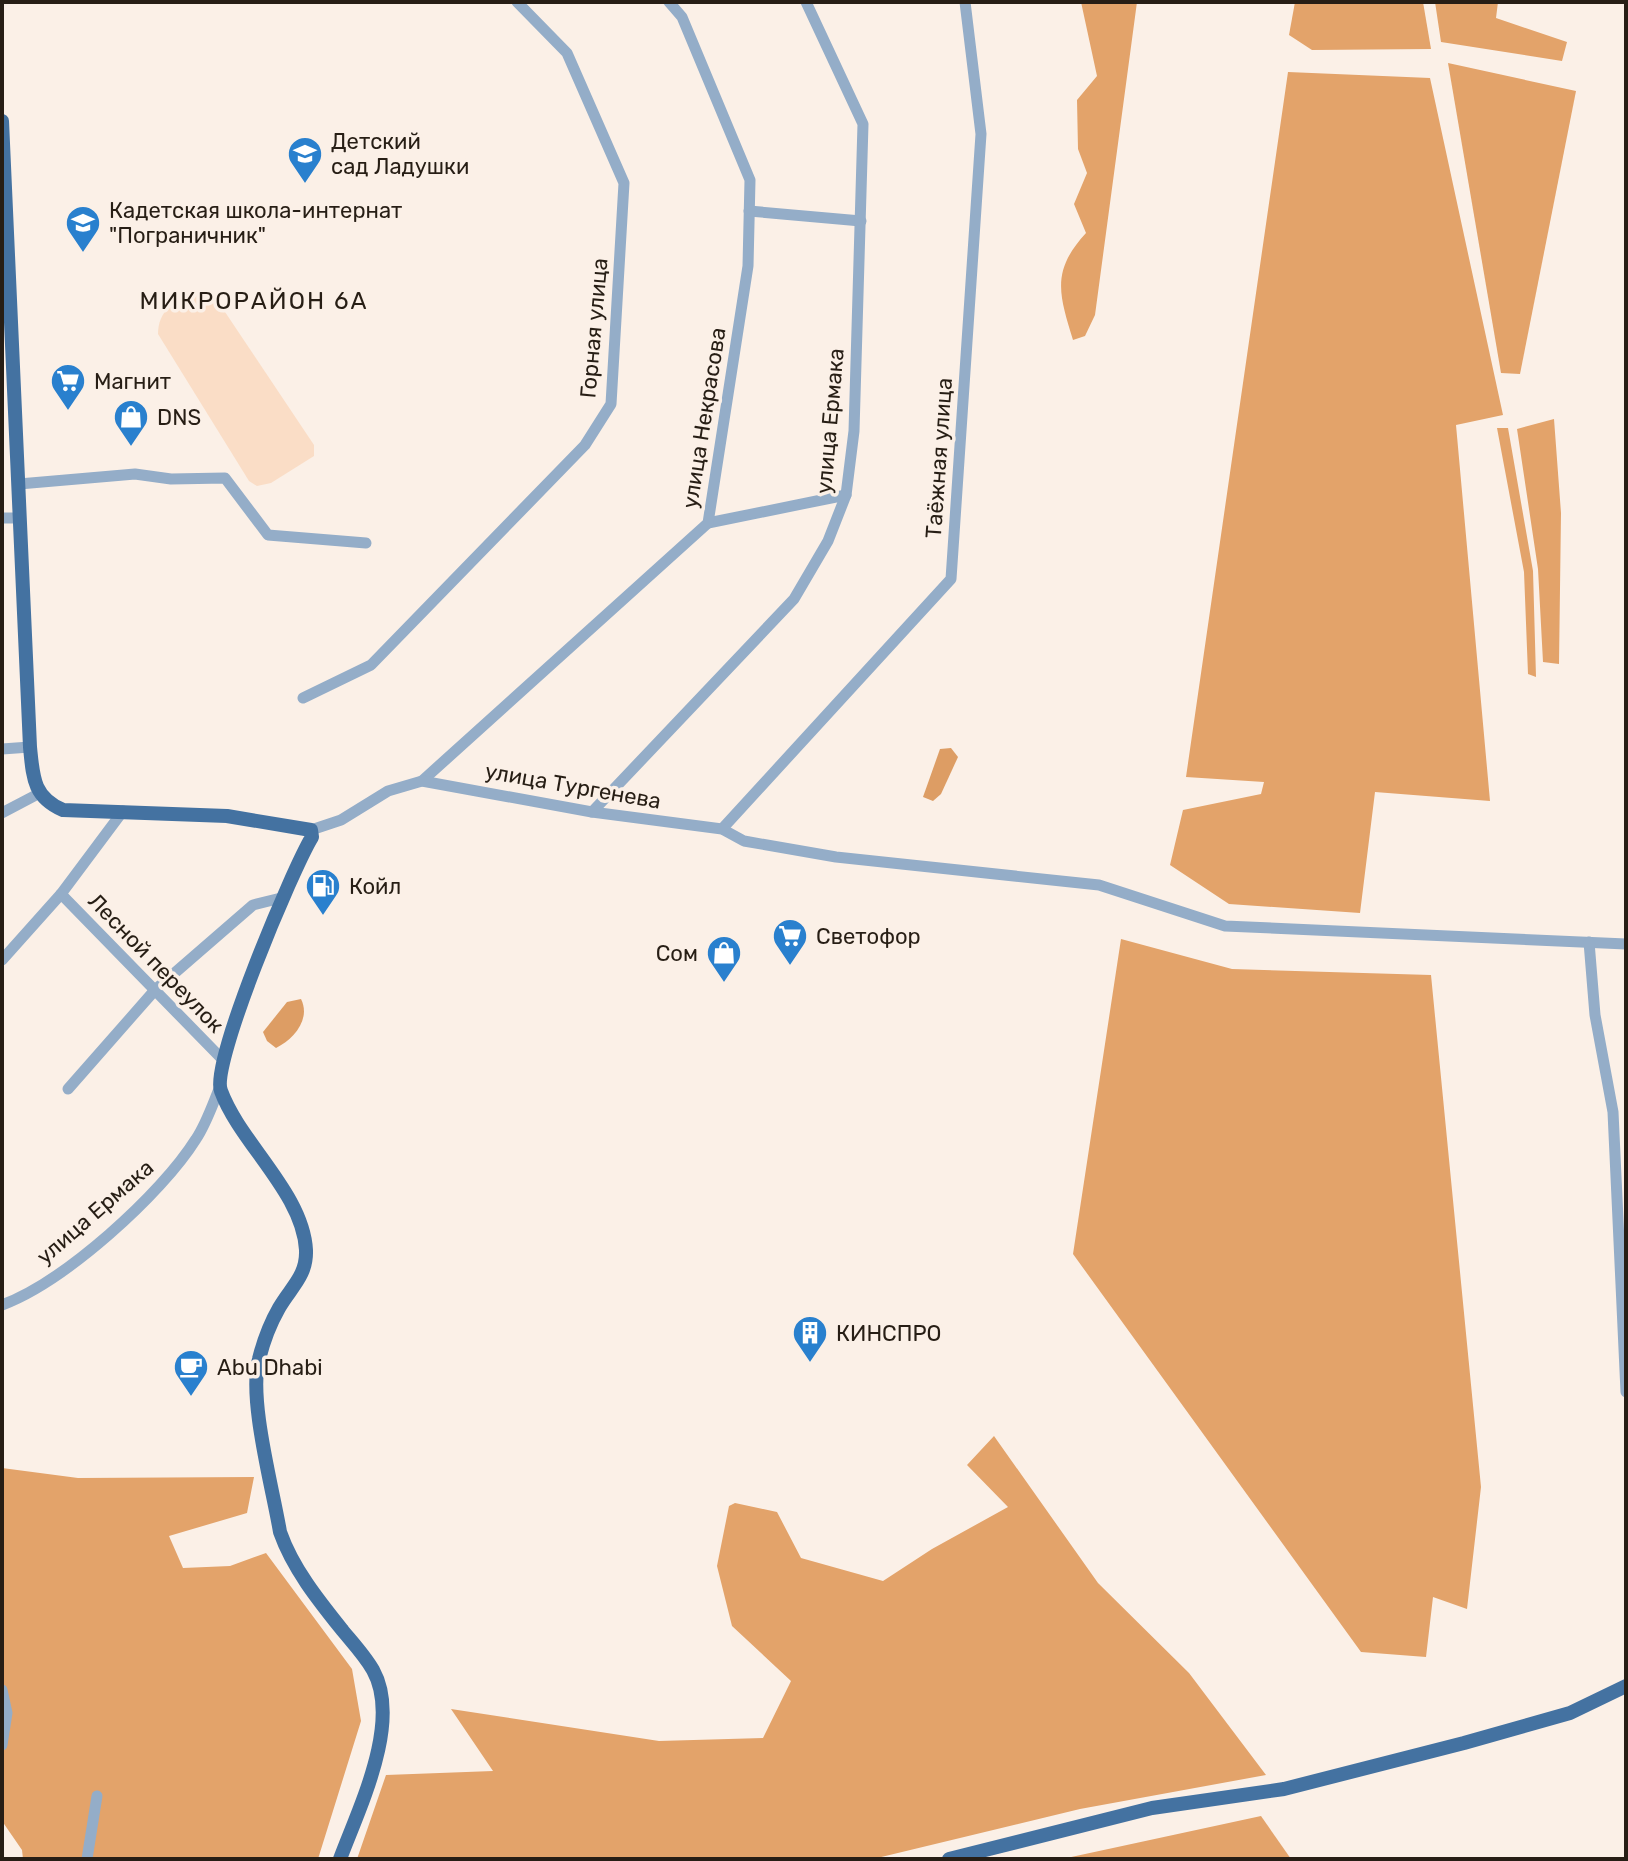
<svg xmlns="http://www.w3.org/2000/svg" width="1628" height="1861" font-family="Rubik,sans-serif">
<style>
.green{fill:#faddc6}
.forest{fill:#e3a36a}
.water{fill:#dd9d64}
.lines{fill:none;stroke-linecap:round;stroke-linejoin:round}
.minor{stroke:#94adc8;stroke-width:11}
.major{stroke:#4472a1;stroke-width:14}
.labels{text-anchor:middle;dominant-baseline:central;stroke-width:7;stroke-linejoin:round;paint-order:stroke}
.poi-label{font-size:22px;fill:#271e15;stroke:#fbf0e7;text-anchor:start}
.street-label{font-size:22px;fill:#271e15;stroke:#fbf0e7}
.neighbourhood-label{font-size:24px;letter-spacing:2px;fill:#271e15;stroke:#fbf0e7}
</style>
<rect width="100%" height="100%" fill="#fbf0e7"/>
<path class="green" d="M195 294 217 300 314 445V456L271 483 257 486 249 481 158 334C158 311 174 300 195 294Z"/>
<g class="forest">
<path d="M1081 2H1137L1095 315 1085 336 1073 340C1059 294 1051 271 1086 233L1074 204 1087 173 1078 149 1077 100 1097 76Z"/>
<path d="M1295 2H1423L1431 49 1312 50 1289 35Z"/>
<path d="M1435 2H1498L1496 18 1567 42 1562 61 1441 42Z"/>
<path d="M1448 63 1576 91 1520 374 1501 373Z"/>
<path d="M1288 72 1430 78 1503 415 1456 425 1490 801 1375 792 1360 913 1229 904 1170 865 1183 810 1261 794 1264 782 1186 777Z"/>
<path d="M1554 419 1561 513 1559 664 1543 662 1538 569 1517 429Z"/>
<path d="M1497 428H1508L1533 571 1536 677 1528 674 1524 572Z"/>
<path d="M1121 939 1232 969 1431 975 1481 1487 1467 1609 1433 1597 1426 1657 1361 1652 1073 1254Z"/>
<path d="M994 1436 1098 1583 1189 1673 1266 1775 1080 1809 873 1859H357L386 1775 493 1771 451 1709 659 1741 763 1738 791 1681 732 1626 717 1566 729 1506 735 1503 777 1512 801 1558 883 1581 932 1549 1008 1507 967 1465Z"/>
<path d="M2 1468 78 1478 254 1477 247 1513 169 1536 183 1568 230 1566 266 1553 352 1669 361 1721 318 1859H23L22 1850 2 1821Z"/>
<path d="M1261 1816 1291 1859H1062Z"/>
</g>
<g class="water">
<path d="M951 748 958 757 941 794 933 801 923 797 940 749Z"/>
<path d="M301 999C311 1019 294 1039 276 1048L267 1041 263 1032 287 1002Z"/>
</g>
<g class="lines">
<g class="minor">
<path d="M749 211 861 221"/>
<path d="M19 484 135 474 171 479 225 478 268 535 366 543"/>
<path d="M2 518H19"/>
<path d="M708 523 846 495"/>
<path d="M303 698 371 665 585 445 611 404 624 183 567 53 517 2"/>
<path d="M2 749 30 747"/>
<path d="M422 781 708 523 748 266 750 180 682 17 669 2"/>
<path d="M592 812 794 599 828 541 846 495 854 431 863 124 806 2"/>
<path d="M2 813 38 794"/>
<path d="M722 829 951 579 981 134 965 2"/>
<path d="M311 830 341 820 388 791 422 781 592 812 722 829 744 841 836 857 1099 885 1225 926 1626 944"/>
<path d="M61 894 223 1060"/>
<path d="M1589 942 1595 1015 1613 1112 1626 1392"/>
<path d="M2 960 61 894 123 811"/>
<path d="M68 1089 155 990 253 905 281 898"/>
<path d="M2 1305C64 1282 161 1195 196 1139 206 1124 212 1106 219 1089"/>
<path d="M2 1690 7 1713 2 1745"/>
<path d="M87 1859 97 1796"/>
</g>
<g class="major">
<path d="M2 121 30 747C33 777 33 797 63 810L227 816 311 830 312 837C293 868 210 1064 221 1091 240 1143 303 1193 306 1250 307 1276 291 1287 279 1308 271 1322 263 1343 259 1359 248 1399 273 1489 280 1532 293 1569 319 1601 343 1631 353 1643 365 1656 373 1670 402 1722 359 1808 340 1859"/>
<path d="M949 1859 1152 1808 1284 1789 1464 1743 1570 1713 1626 1686"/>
</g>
</g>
<defs>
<symbol id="school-pin" viewBox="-11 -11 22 30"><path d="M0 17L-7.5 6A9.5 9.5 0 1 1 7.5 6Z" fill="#2980ce" stroke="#fbf0e7"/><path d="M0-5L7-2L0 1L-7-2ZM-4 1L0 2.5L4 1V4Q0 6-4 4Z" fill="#fff"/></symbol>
<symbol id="supermarket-pin" viewBox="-11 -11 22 30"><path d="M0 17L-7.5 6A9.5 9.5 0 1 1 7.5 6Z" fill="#2980ce" stroke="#fbf0e7"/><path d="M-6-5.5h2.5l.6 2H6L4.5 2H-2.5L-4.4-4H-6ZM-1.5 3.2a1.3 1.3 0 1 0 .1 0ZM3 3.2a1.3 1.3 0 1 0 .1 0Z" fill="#fff"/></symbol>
<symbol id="shop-pin" viewBox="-11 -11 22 30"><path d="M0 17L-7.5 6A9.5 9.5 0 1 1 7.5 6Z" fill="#2980ce" stroke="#fbf0e7"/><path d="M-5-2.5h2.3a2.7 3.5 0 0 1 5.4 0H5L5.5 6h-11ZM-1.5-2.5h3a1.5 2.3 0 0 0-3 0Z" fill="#fff"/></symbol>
<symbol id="fuel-pin" viewBox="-11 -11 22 30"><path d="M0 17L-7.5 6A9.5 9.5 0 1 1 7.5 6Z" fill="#2980ce" stroke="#fbf0e7"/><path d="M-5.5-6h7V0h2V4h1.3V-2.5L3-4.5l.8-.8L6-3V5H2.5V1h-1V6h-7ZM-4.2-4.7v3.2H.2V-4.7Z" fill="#fff"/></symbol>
<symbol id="building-pin" viewBox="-11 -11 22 30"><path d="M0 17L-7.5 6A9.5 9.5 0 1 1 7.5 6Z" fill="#2980ce" stroke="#fbf0e7"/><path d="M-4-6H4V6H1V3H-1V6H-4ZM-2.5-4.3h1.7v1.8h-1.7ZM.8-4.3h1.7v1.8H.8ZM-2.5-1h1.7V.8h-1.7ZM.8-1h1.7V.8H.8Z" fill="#fff"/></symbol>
<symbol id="cafe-pin" viewBox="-11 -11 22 30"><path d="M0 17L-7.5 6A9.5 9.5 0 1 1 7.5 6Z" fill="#2980ce" stroke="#fbf0e7"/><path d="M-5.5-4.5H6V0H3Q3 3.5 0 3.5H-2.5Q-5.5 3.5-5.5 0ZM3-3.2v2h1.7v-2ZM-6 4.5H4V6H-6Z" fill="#fff"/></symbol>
</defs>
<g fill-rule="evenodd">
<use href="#school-pin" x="285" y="134" width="40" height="54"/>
<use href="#school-pin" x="63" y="203" width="40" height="54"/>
<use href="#supermarket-pin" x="48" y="361" width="40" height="54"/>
<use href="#shop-pin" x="111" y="397" width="40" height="54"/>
<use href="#fuel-pin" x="303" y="866" width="40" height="54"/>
<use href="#supermarket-pin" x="770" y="916" width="40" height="54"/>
<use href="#shop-pin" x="704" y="933" width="40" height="54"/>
<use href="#building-pin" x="790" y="1313" width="40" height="54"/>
<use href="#cafe-pin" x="171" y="1347" width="40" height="54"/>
</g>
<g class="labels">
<g class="poi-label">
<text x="331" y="141">Детский<tspan x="331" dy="25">сад Ладушки</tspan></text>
<text x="109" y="210">Кадетская школа-интернат<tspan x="109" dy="25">"Пограничник"</tspan></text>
<text x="94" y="381">Магнит</text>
<text x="157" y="417">DNS</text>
<text x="349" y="886">Койл</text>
<text x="816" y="936">Светофор</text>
<text x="698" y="953" text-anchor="end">Сом</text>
<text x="836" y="1333">КИНСПРО</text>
<text x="217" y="1367">Abu Dhabi</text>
</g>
<g class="street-label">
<text transform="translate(594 328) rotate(-85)">Горная улица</text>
<text transform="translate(704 418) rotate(-81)">улица Некрасова</text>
<text transform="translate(830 421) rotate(-85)">улица Ермака</text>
<text transform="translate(939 458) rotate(-86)">Таёжная улица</text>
<text transform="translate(573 786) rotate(10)">улица Тургенева</text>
<text transform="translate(156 963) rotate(46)">Лесной переулок</text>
<text transform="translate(95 1212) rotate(-41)">улица Ермака</text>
</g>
<g class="neighbourhood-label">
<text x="254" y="301">МИКРОРАЙОН 6А</text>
</g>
</g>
<rect width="1628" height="1861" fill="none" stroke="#271e15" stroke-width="8"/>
</svg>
